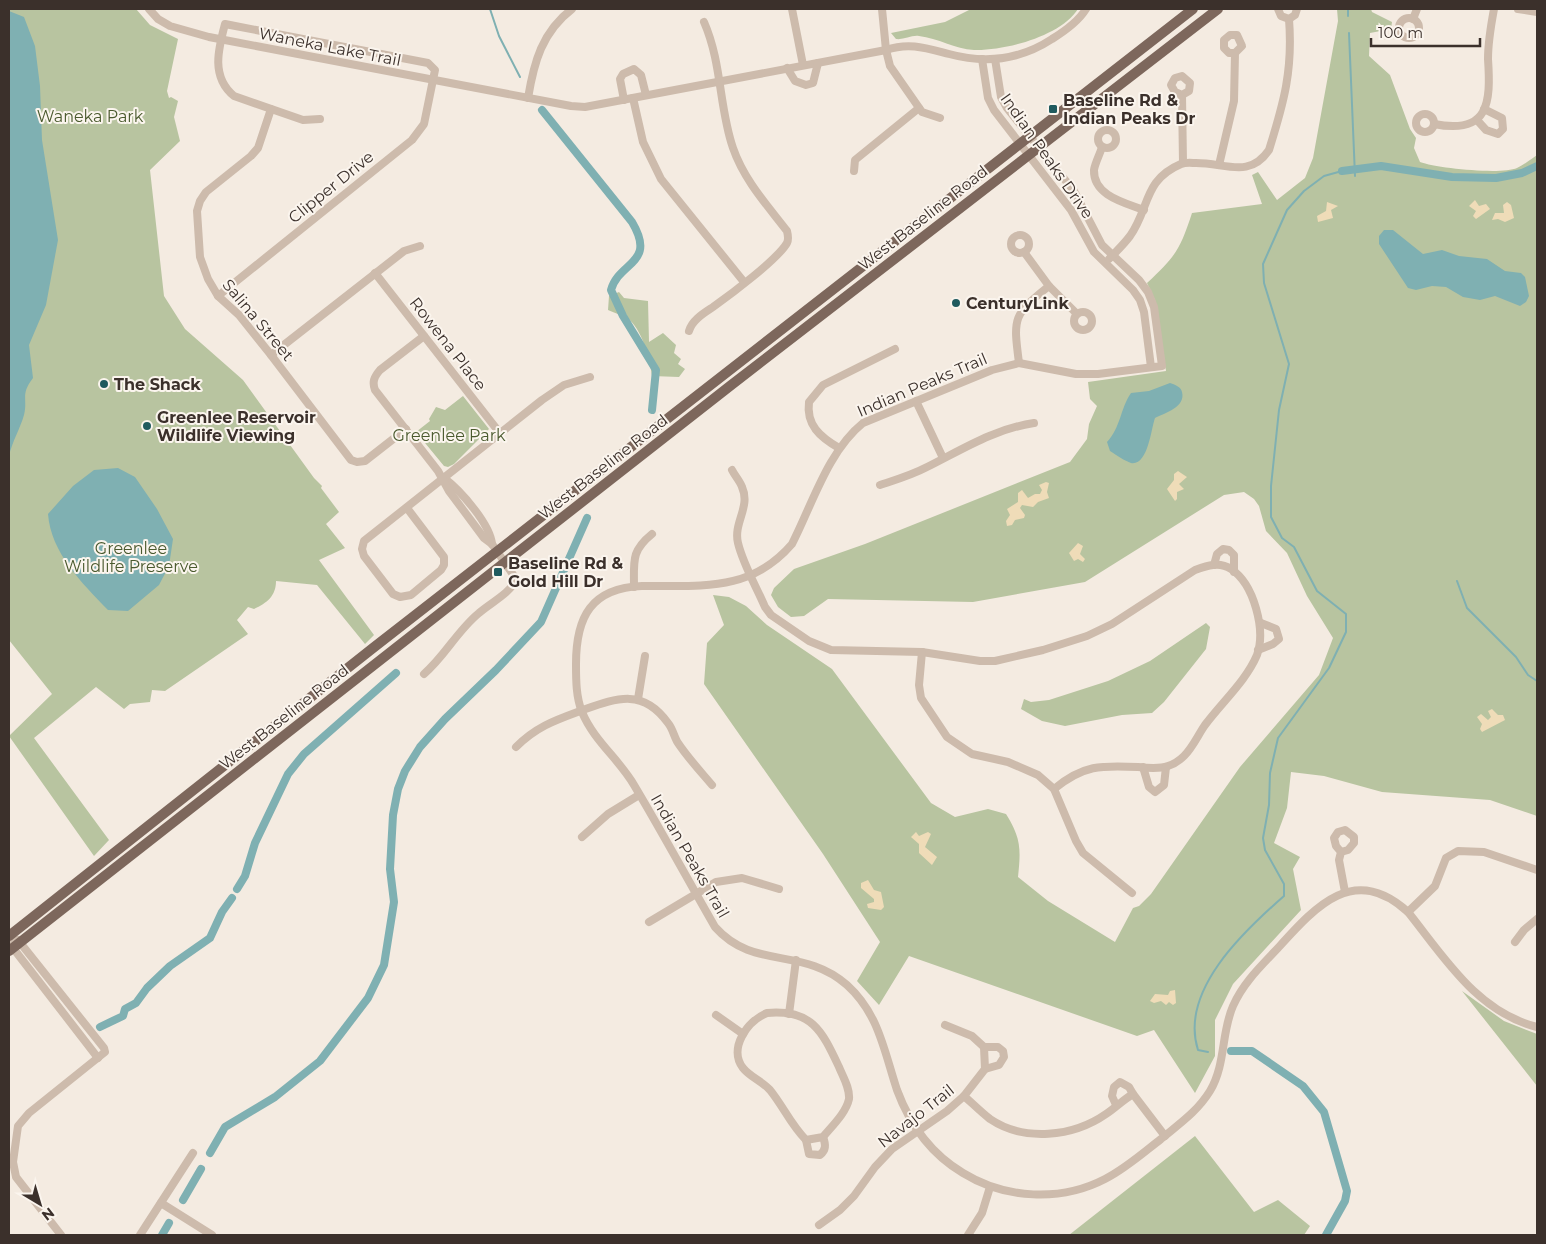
<svg xmlns="http://www.w3.org/2000/svg" width="1546" height="1244" font-family="Montserrat,sans-serif">
<style>
.green{fill:#b8c4a0}
.sand{fill:#efdcb8}
.water{fill:#7fb0b2}
.lines{fill:none;stroke-linecap:round;stroke-linejoin:round}
.stream{stroke:#7fb0b2;stroke-width:2}
.canal{stroke:#7fb0b2;stroke-width:8}
.minor{stroke:#cdbbac;stroke-width:8}
.major{stroke:#7d675c;stroke-width:10}
.poi-dot{fill:#1f5a5e;stroke:#fbf5ee;stroke-width:2}
.labels{text-anchor:middle;dominant-baseline:central;stroke-width:4;stroke-linejoin:round;paint-order:stroke}
.street-label{font-size:16px;fill:#3b302b;stroke:#fbf5ee}
.poi-label{font-size:16px;font-weight:bold;fill:#3b302b;stroke:#fbf5ee;text-anchor:start}
.park-label{font-size:16px;fill:#4a5a2e;stroke:#fbf5ee}
</style>
<rect width="100%" height="100%" fill="#f4ebe1"/>
<g class="green">
<path d="M9 9H136L150 25 178 39 167 91 169 98 171 97 178 101 174 117 180 141 150 170 164 296 185 329 243 380 314 478 322 486 321 488 339 512 326 524 345 548 319 560 374 635 365 644 317 585 276 581C276 596 267 603 254 609L248 607 237 620 248 634 165 691 152 690 150 702 130 704 124 709 96 687 34 738 109 840 94 856 9 736 52 694 9 640Z"/>
<path d="M971 9H1078C1061 36 1005 51 974 50 955 49 938 38 919 36 911 35 904 40 896 39L891 33 945 22Z"/>
<path d="M1337 9H1371L1372 12 1392 22 1391 29 1370 33 1369 56 1390 75 1410 129 1416 138 1414 148 1420 162C1436 168 1501 175 1517 168 1524 165 1531 159 1537 155V816L1490 800 1382 792 1324 776 1291 772 1287 808 1274 843 1300 857 1293 869 1301 910 1233 984 1215 1020V1056L1195 1093 1154 1030 1137 1036 909 956 879 1005 857 981 880 942 823 854 704 684 707 643 724 625 713 595 729 597 746 606 767 625 832 669 931 803 955 817 988 809 1006 814C1021 838 1021 849 1018 877L1048 901 1115 942 1133 908 1139 906 1151 894 1240 767 1319 675 1333 638 1307 596 1287 553 1266 531 1259 506 1254 499 1244 492 1224 495 1085 582 973 602 828 599 804 616 791 617 778 607 771 595 774 588 794 569 865 544 1070 462 1087 439 1089 424 1097 406 1090 399 1088 382 1166 371 1155 300 1147 283C1175 257 1180 250 1192 213L1262 204 1252 175 1258 172 1277 200 1305 178 1313 158 1338 21Z"/>
<path d="M619 292 624 298 648 301 649 342 663 333 676 345 674 353 681 359 678 364 685 369 679 377 652 376C650 360 642 328 627 318 622 315 614 313 608 310L609 296Z"/>
<path d="M463 396 489 429 454 464 448 467 444 466 416 432 430 421 429 419 436 407 445 410Z"/>
<path d="M1206 623 1210 627 1206 649 1164 702 1152 713 1122 715 1065 726 1042 721 1021 709 1024 699 1031 702 1049 700 1108 681 1150 661Z"/>
<path d="M1462 991 1504 1021 1537 1034V1086Z"/>
<path d="M1195 1136 1254 1212 1278 1200 1310 1226 1304 1235H1069Z"/>
</g>
<g class="sand">
<path d="M1475 200 1479 206 1486 204 1490 209 1476 219 1473 216 1476 211 1469 206Z"/>
<path d="M1327 202 1338 206 1331 210 1333 218 1318 222 1317 216 1326 211Z"/>
<path d="M1507 202 1511 205 1514 218 1505 222 1498 219 1492 220 1495 213H1504L1503 205Z"/>
<path d="M1178 471 1187 477 1179 484 1184 489 1177 492V499L1175 501 1167 489 1174 480V474Z"/>
<path d="M1046 482 1049 483 1047 492 1049 498 1038 502 1033 507 1022 505 1020 508 1025 515 1024 518 1015 520 1012 525 1007 526 1006 521 1010 515 1007 509 1018 502V493L1022 490 1028 498 1035 494H1040L1042 490 1039 485Z"/>
<path d="M1078 543 1083 546 1080 554 1085 559 1083 562 1078 559 1074 561 1069 553Z"/>
<path d="M1492 709 1498 715H1503L1505 720 1482 732 1480 729 1482 724 1477 717 1481 714 1488 720 1491 717 1488 711Z"/>
<path d="M916 832 919 836 928 832 931 834 925 847 937 857 932 865 919 853V844L911 837Z"/>
<path d="M868 880 874 890 881 892 884 907 881 910 868 908 867 904 874 902V899L861 888V883Z"/>
<path d="M1175 990 1176 1003 1173 1005 1169 1002 1166 1005 1161 1001 1154 1003 1150 1001 1155 994 1168 995 1170 991Z"/>
</g>
<g class="water">
<path d="M9 11 24 17 35 46 40 86 42 140 58 240 46 305 29 345 33 378C20 395 28 398 24 415 20 429 12 442 9 456Z"/>
<path d="M1384 230H1393L1423 254 1442 250 1459 256 1487 259 1505 271 1521 273 1525 277 1529 296 1526 302 1520 306 1495 296 1480 300 1463 297 1446 287 1432 286 1416 290 1408 288 1379 244V236Z"/>
<path d="M1170 383C1176 385 1181 387 1182 392 1186 407 1165 413 1155 418 1151 429 1148 466 1131 463 1125 461 1116 455 1110 451L1107 442C1121 427 1120 409 1131 393L1149 391Z"/>
<path d="M118 468 135 477 157 509 173 539 169 566 159 585 128 611 108 610C82 583 51 553 48 514L73 486 94 470Z"/>
</g>
<g class="lines">
<g class="stream">
<path d="M490 9 499 36 520 77"/>
<path d="M1348 16V9"/>
<path d="M1349 33 1355 176"/>
<path d="M1457 581 1467 608 1516 657 1528 675 1537 681"/>
<path d="M1208 1052 1198 1050C1179 991 1244 931 1284 896V884L1265 850 1263 838 1269 805 1270 773 1278 738 1329 668 1346 632V614L1317 591 1294 547 1282 538 1271 517V486L1279 410 1289 364 1264 283 1263 264 1287 210 1304 191 1324 176 1342 171"/>
</g>
<g class="canal">
<path d="M542 110 632 222C657 264 619 261 611 290L623 316 656 370 652 410"/>
<path d="M1342 171 1381 166 1452 177 1496 178 1522 173 1537 166"/>
<path d="M237 889 245 876 255 843 288 774 304 754 396 673"/>
<path d="M100 1027 123 1016 125 1009 136 1003 147 988 170 966 210 938 222 912 232 898"/>
<path d="M1231 1051H1252L1303 1086 1324 1112 1347 1191 1345 1201 1326 1235"/>
<path d="M210 1153 225 1127 275 1097 320 1061 368 998 384 965 394 902 390 869 393 815 398 789 405 771 420 747 445 719 496 670 541 622 587 518"/>
<path d="M183 1200 201 1169"/>
<path d="M162 1235 169 1223"/>
</g>
<g class="minor">
<path d="M149 9 158 19 170 26 209 37 571 106 585 107 886 50C909 42 926 48 949 54 986 64 1020 60 1052 39 1065 31 1078 22 1086 9"/>
<path d="M792 9 803 65"/>
<path d="M882 9 886 50 890 66 922 112 940 118"/>
<path d="M1278 9 1281 16 1289 19 1295 15 1297 9"/>
<path d="M1518 9 1537 12"/>
<circle cx="1409" cy="28" r="10"/>
<path d="M1413 19 1417 9"/>
<path d="M982 59 988 98 994 110 1071 210 1094 252 1133 290 1140 300 1144 312 1151 367"/>
<path d="M995 59 1001 97 1007 108 1074 191 1102 245 1139 280 1148 292 1154 307 1162 366 1098 374H1076L1019 363 992 370 863 423C828 451 812 505 792 544 750 593 700 585 642 586 591 588 576 617 576 664 576 680 576 697 582 712 594 741 619 759 634 785 662 832 688 880 715 927 754 971 803 946 847 985 879 1014 884 1051 897 1090 910 1125 931 1154 963 1173 1005 1199 1061 1202 1105 1179 1125 1169 1143 1153 1161 1139 1179 1124 1197 1112 1210 1091 1226 1064 1221 1033 1233 1006 1243 983 1261 966 1278 948 1316 906 1354 863 1408 912 1444 957 1477 1012 1537 1027"/>
<path d="M787 68 795 81 806 85 813 83 818 63"/>
<path d="M1182 95 1175 92 1171 85 1175 78 1182 76 1190 83 1189 91 1182 95 1183 163"/>
<path d="M528 98C534 62 542 32 572 9"/>
<path d="M633 98 643 142 661 179 744 282"/>
<path d="M624 100 620 79 623 74 634 69 641 75 646 95"/>
<path d="M271 109 258 148 251 156 206 192 200 201 197 211 200 257 208 279 218 296 239 315 271 355 351 460 357 462 365 461 406 429"/>
<circle cx="1425" cy="123" r="9"/>
<path d="M1477 120 1486 130 1498 134 1503 129 1502 118 1484 109"/>
<path d="M1434 124C1489 135 1491 103 1488 59 1488 42 1491 25 1494 9"/>
<circle cx="1107" cy="139" r="9"/>
<path d="M1102 147C1100 154 1095 163 1094 170 1093 196 1126 203 1144 210"/>
<path d="M1219 165 1234 101 1235 53 1242 46 1237 35H1230L1224 40V48L1229 53H1235"/>
<path d="M854 171 855 160 919 108"/>
<circle cx="1020" cy="244" r="9"/>
<path d="M1024 252 1049 286 1077 314"/>
<path d="M1109 259C1116 252 1124 244 1130 236 1150 208 1143 180 1181 164 1186 162 1192 163 1196 163 1226 163 1249 179 1269 150 1284 102 1293 70 1289 19"/>
<path d="M375 273 499 432"/>
<path d="M218 296 412 140 424 124 435 70 428 63 225 24C218 50 211 77 234 96L303 120 320 119"/>
<circle cx="1083" cy="321" r="9"/>
<path d="M689 331C692 320 704 313 713 307 730 295 778 259 787 243 789 239 788 235 787 231 767 205 744 180 733 148 719 108 722 63 704 22"/>
<path d="M271 355 404 251 420 246"/>
<path d="M1019 363C1013 317 1013 315 1049 286"/>
<path d="M916 401 943 458"/>
<path d="M839 448C820 437 806 425 809 402L823 385 895 349"/>
<path d="M732 470C735 476 740 481 742 487 751 507 733 523 738 543 743 564 756 586 765 607L771 615 809 641 831 650 922 652 980 661H995L1043 650 1087 636 1112 624 1195 570C1206 566 1219 561 1231 569 1254 584 1266 630 1257 655 1246 681 1222 702 1205 725 1198 735 1193 747 1184 756 1180 760 1174 764 1168 766 1160 769 1147 768 1138 767 1101 765 1083 765 1054 789"/>
<path d="M444 478C461 491 490 524 492 544"/>
<path d="M880 485C895 480 912 475 927 467 963 449 994 429 1034 423"/>
<path d="M407 508 444 557V565L441 570 411 595 400 597 393 594 364 556 362 549 364 541 542 400 564 385 590 377"/>
<path d="M1214 565 1217 554 1223 549 1229 550 1234 555V572"/>
<path d="M634 587C634 561 631 551 652 534"/>
<path d="M1258 650 1273 644 1279 639 1276 629 1261 623"/>
<path d="M922 652 919 685 921 698 947 737 972 754 1008 762 1038 775 1054 789 1076 841 1083 853 1132 893"/>
<path d="M424 674C445 656 457 631 479 613 490 603 511 593 516 579L492 544 484 538 449 491 438 471 375 390C372 382 374 377 380 370L424 336"/>
<path d="M638 699 645 656"/>
<path d="M516 747C537 726 556 720 583 710 617 698 643 688 668 723 673 729 674 737 678 743 688 758 701 772 712 785"/>
<path d="M1143 767 1149 787 1155 792 1164 785 1166 767"/>
<path d="M582 837 608 814 639 795"/>
<path d="M1341 852 1336 846 1334 838 1338 832 1345 830 1354 837V843L1348 850 1341 852 1339 860 1345 892"/>
<path d="M1408 912 1435 886 1446 858 1458 851 1484 852 1537 870"/>
<path d="M649 922 716 882 742 878 779 889"/>
<path d="M10 935 13 948 98 1058"/>
<path d="M18 940 104 1048 105 1052 29 1113 18 1126 13 1162 16 1177 61 1235"/>
<path d="M1515 942 1524 930 1537 919"/>
<path d="M767 1013C812 1009 822 1031 839 1067 843 1077 850 1088 849 1099 846 1113 832 1126 823 1137L806 1140C791 1125 783 1106 770 1090 762 1081 750 1077 743 1068 728 1049 747 1021 767 1013Z"/>
<path d="M789 1014 796 960"/>
<path d="M716 1015 743 1034"/>
<path d="M984 1047H998L1003 1051 1004 1057 999 1065 985 1069"/>
<path d="M964 1096C972 1103 981 1112 990 1119 1024 1142 1073 1137 1106 1114 1115 1108 1123 1100 1133 1094L1165 1136"/>
<path d="M1116 1105 1112 1096 1114 1087 1120 1082 1129 1087 1133 1094"/>
<path d="M806 1140 809 1154 820 1155C826 1150 826 1145 823 1137"/>
<path d="M161 1203 212 1235"/>
<path d="M819 1225 840 1210 854 1196 875 1167 892 1149 947 1111 964 1096 985 1069 984 1047 972 1036 945 1025"/>
<path d="M140 1235 193 1153"/>
<path d="M968 1235 982 1213 990 1187"/>
</g>
<g class="major">
<path d="M9 936 373 648 1193 9"/>
<path d="M9 951 730 386 1218 9"/>
</g>
</g>
<g class="poi-dot">
<rect x="1048" y="104" width="10" height="10" rx="2.5"/>
<circle cx="956" cy="303" r="5"/>
<circle cx="104" cy="384" r="5"/>
<circle cx="147" cy="426" r="5"/>
<rect x="493" y="567" width="10" height="10" rx="2.5"/>
</g>
<g class="labels">
<g class="street-label">
<text transform="translate(330 47) rotate(11)">Waneka Lake Trail</text>
<text transform="translate(1047 156) rotate(55)">Indian Peaks Drive</text>
<text transform="translate(331 187) rotate(-39)">Clipper Drive</text>
<text transform="translate(923 218) rotate(-38)">West Baseline Road</text>
<text transform="translate(258 320) rotate(50)">Salina Street</text>
<text transform="translate(448 344) rotate(52)">Rowena Place</text>
<text transform="translate(922 385) rotate(-23)">Indian Peaks Trail</text>
<text transform="translate(603 467) rotate(-38)">West Baseline Road</text>
<text transform="translate(284 717) rotate(-38)">West Baseline Road</text>
<text transform="translate(690 856) rotate(60)">Indian Peaks Trail</text>
<text transform="translate(916 1116) rotate(-38)">Navajo Trail</text>
</g>
<g class="poi-label">
<text x="1063" y="100">Baseline Rd &amp;<tspan x="1063" dy="18">Indian Peaks Dr</tspan></text>
<text x="966" y="303">CenturyLink</text>
<text x="114" y="384">The Shack</text>
<text x="157" y="417">Greenlee Reservoir<tspan x="157" dy="18">Wildlife Viewing</tspan></text>
<text x="508" y="563">Baseline Rd &amp;<tspan x="508" dy="18">Gold Hill Dr</tspan></text>
</g>
<g class="park-label">
<text x="90" y="116">Waneka Park</text>
<text x="449" y="435">Greenlee Park</text>
<text x="131" y="548">Greenlee<tspan x="131" dy="18">Wildlife Preserve</tspan></text>
</g>
</g>
<rect width="1546" height="1244" fill="none" stroke="#3b302b" stroke-width="20"/>
<g transform="translate(40 1204) rotate(142)" stroke="#fbf5ee" stroke-width="4" paint-order="stroke">
<path d="M0-4L9 19L0 12L-9 19Z" fill="#3b302b"/>
<text y="-8" font-size="14" font-weight="bold" text-anchor="middle" fill="#3b302b">N</text>
</g>
<path d="M1371 38v8h109v-8" fill="none" stroke="#3b302b" stroke-width="2.5"/>
<text x="1378" y="38" font-size="15" fill="#3b302b" stroke="#fbf5ee" stroke-width="4" paint-order="stroke">100 m</text>
</svg>
